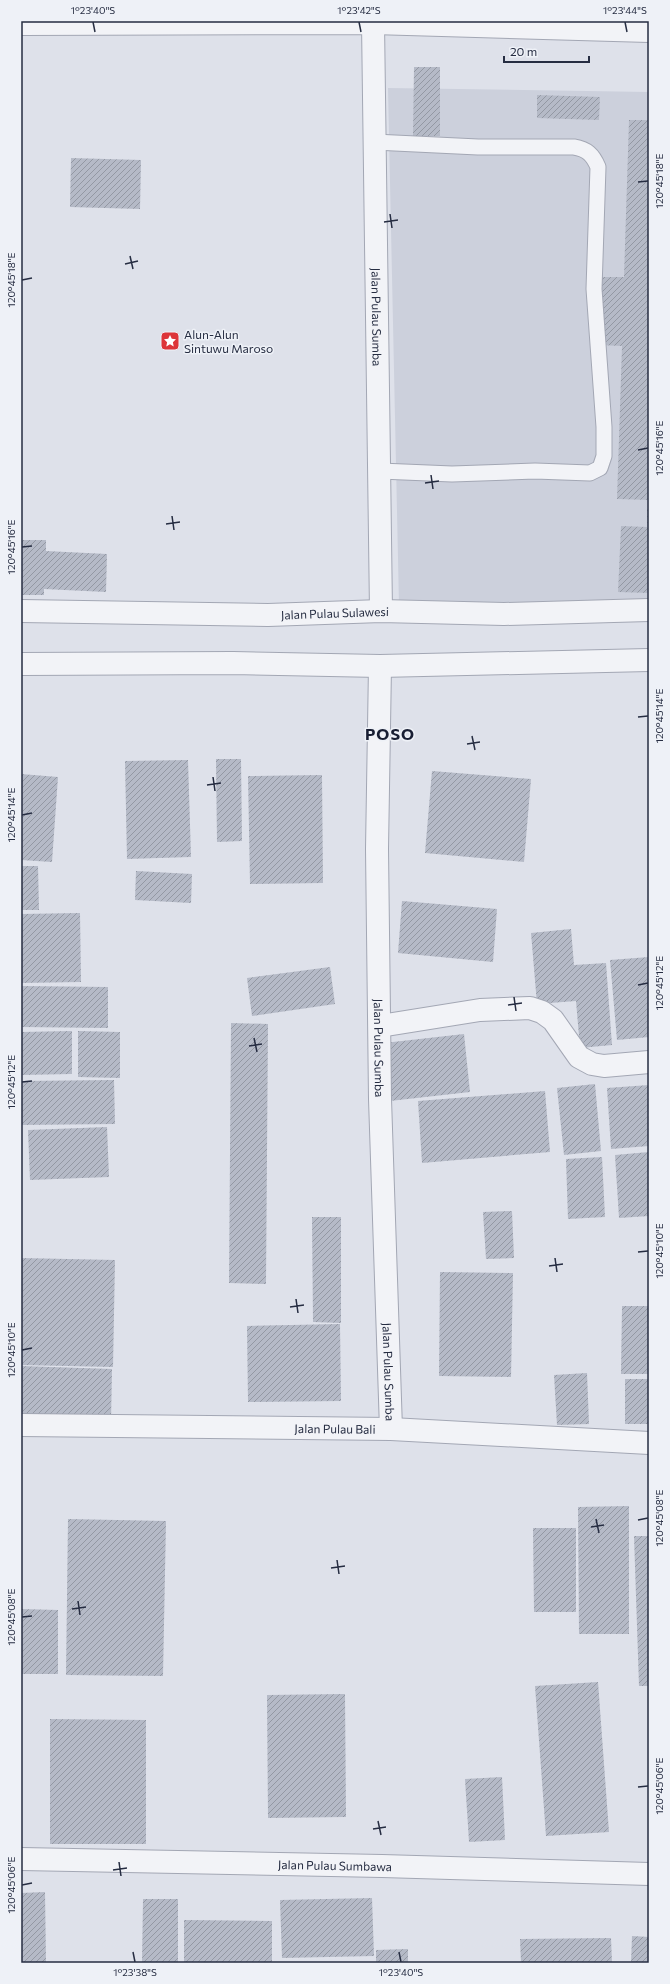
<svg xmlns="http://www.w3.org/2000/svg" width="670" height="1984" font-family="Commissioner,sans-serif">
<style>
.built{fill:#ccd0dc}
.building{fill:url(#building-hatch)}
.lines{fill:none;stroke-linecap:round;stroke-linejoin:round}
.lane-casing{stroke:#a3a7b4;stroke-width:17}
.street-casing{stroke:#a3a7b4;stroke-width:24}
.lane{stroke:#f2f3f7;stroke-width:15}
.street{stroke:#f2f3f7;stroke-width:22}
.ticks{fill:none;stroke:#262d42;stroke-width:1.5}
.labels{text-anchor:middle;dominant-baseline:central;stroke-width:3;stroke-linejoin:round;paint-order:stroke}
.street-label{font-size:12px;fill:#262d42;stroke:#eef1f7}
.poi-label{font-size:12px;fill:#262d42;stroke:#eef1f7;text-anchor:start}
.district-label{font-size:16px;font-weight:bold;letter-spacing:1px;fill:#181e33;stroke:#eef1f7}
.neatline{fill:none;stroke:#262d42;stroke-width:1.5}
.ticks-label{font-size:10px;text-anchor:middle;fill:#262d42}
</style>
<defs>
<pattern id="building-hatch" width="6" height="6" patternUnits="userSpaceOnUse"><rect width="6" height="6" fill="#b5bac7"/><path d="M-1 1l2-2M0 6l6-6M5 7l2-2" fill="none" stroke="#9398a3"/></pattern>
</defs>
<rect width="100%" height="100%" fill="#dee1ea"/>
<path class="built" d="M388 88 649 92V610L399 605Z"/>
<g class="building">
<path d="M414 67H440V136H413Z"/>
<path d="M537 95 600 97 599 120 537 118Z"/>
<path d="M629 120H649V500L617 499 622 346 599 345 602 277H624Z"/>
<path d="M71 158 141 160 140 209 70 207Z"/>
<path d="M647 509H649V593L618 592 621 526 647 527Z"/>
<path d="M21 540H46V551L107 554 106 592 44 589V595H21Z"/>
<path d="M216 759H241L242 841 217 842Z"/>
<path d="M188 760 191 857 127 859 125 761Z"/>
<path d="M432 771 531 779 524 862 425 853Z"/>
<path d="M21 774 58 777 52 862 21 860Z"/>
<path d="M322 775 323 883 250 884 248 776Z"/>
<path d="M21 866H38L39 910H21Z"/>
<path d="M136 871 192 874 191 903 135 900Z"/>
<path d="M402 901 497 909 493 962 398 953Z"/>
<path d="M80 913 81 982 21 983V914Z"/>
<path d="M571 929 574 965 606 963 612 1045 580 1048 576 1001 537 1004 531 933Z"/>
<path d="M649 957V1037L617 1040 610 960Z"/>
<path d="M330 967 335 1004 252 1016 247 978Z"/>
<path d="M21 986 108 987V1028L21 1027Z"/>
<path d="M231 1023 268 1024 266 1284 229 1283Z"/>
<path d="M72 1031V1074L21 1075V1032Z"/>
<path d="M78 1031 120 1032V1078L78 1077Z"/>
<path d="M464 1034 470 1092 390 1101 384 1043Z"/>
<path d="M114 1080 115 1124 21 1125V1081Z"/>
<path d="M595 1084 601 1151 564 1155 557 1088Z"/>
<path d="M649 1085V1146L611 1149 607 1088Z"/>
<path d="M545 1091 550 1152 422 1163 418 1101Z"/>
<path d="M107 1127 109 1177 30 1180 28 1130Z"/>
<path d="M649 1152V1216L619 1218 615 1155Z"/>
<path d="M602 1157 605 1217 568 1219 566 1159Z"/>
<path d="M512 1211 514 1258 486 1259 483 1212Z"/>
<path d="M312 1217H341V1323L313 1322Z"/>
<path d="M21 1258 115 1260 113 1367 21 1365Z"/>
<path d="M440 1272 513 1273 511 1377 439 1376Z"/>
<path d="M622 1306H649V1374H621Z"/>
<path d="M340 1324 341 1401 248 1402 247 1326Z"/>
<path d="M21 1366 112 1369 111 1421 21 1418Z"/>
<path d="M587 1373 589 1424 557 1425 554 1375Z"/>
<rect x="625" y="1379" width="24" height="45"/>
<path d="M629 1506V1634H579L578 1507Z"/>
<path d="M68 1519 166 1521 163 1676 66 1675Z"/>
<path d="M533 1528H576V1612H534Z"/>
<path d="M634 1536H649V1686H639Z"/>
<path d="M21 1609 58 1610V1674H21Z"/>
<path d="M598 1682 609 1832 546 1836 535 1686Z"/>
<path d="M345 1694 346 1817 268 1818 267 1695Z"/>
<path d="M50 1719 146 1720V1844H50Z"/>
<path d="M502 1777 505 1840 469 1842 465 1779Z"/>
<path d="M45 1892 46 1963H21V1893Z"/>
<path d="M372 1898 374 1956 282 1958 280 1900Z"/>
<path d="M143 1899H178V1963H142Z"/>
<path d="M184 1920 272 1921V1963H184Z"/>
<path d="M632 1936 649 1937V1963H631Z"/>
<path d="M611 1938 612 1963H521L520 1939Z"/>
<path d="M408 1949V1963H376V1950Z"/>
</g>
<g class="lines">
<defs>
<path id="lane" d="M374 142 478 147H574C587 149 593 155 598 167L594 289 604 427V456L600 468 590 473 535 471 452 474 380 471"/>
<g id="street">
<path id="s1" d="M373 23 381 611"/>
<path d="M21 24 373 23 649 31"/>
<path id="s2" d="M21 611 268 615 381 611 504 614 649 610"/>
<path d="M21 664 233 663 380 666 649 660"/>
<path id="s3" d="M380 666 377 849 380 1099 391 1429"/>
<path d="M380 1026 480 1010 530 1008 542 1012 553 1020 579 1057 592 1064 604 1066 649 1062"/>
<path id="s4" d="M21 1425 391 1429 649 1443"/>
<path id="s5" d="M21 1859 382 1866 649 1874"/>
</g>
</defs>
<use href="#lane" class="lane-casing"/>
<use href="#street" class="street-casing"/>
<use href="#lane" class="lane"/>
<use href="#street" class="street"/>
</g>
<path class="ticks" d="M93 22 95 32M359 22 361 32M625 22 627 32M638 182 648 181M390 214 392 228M384 222 398 220M130 256 133 269M125 264 138 261M22 280 32 278M638 450 648 448M431 475 433 489M425 483 439 481M172 516 174 530M166 524 180 522M22 547 32 546M638 717 648 716M472 736 475 750M467 744 480 742M213 777 215 791M207 785 221 783M22 815 32 813M638 985 648 983M514 997 516 1011M508 1005 522 1003M254 1038 257 1052M249 1046 262 1044M22 1082 32 1081M638 1252 648 1251M555 1258 557 1272M549 1266 563 1264M296 1299 298 1313M290 1307 304 1305M22 1350 32 1348M596 1519 599 1533M638 1520 648 1518M591 1527 604 1525M337 1560 339 1574M331 1568 345 1566M78 1601 80 1615M72 1609 86 1607M22 1617 32 1616M638 1787 648 1786M378 1821 381 1835M373 1829 386 1827M119 1862 121 1876M113 1870 127 1868M22 1885 32 1883M133 1952 135 1962M399 1952 401 1962"/>
<defs>
<symbol id="sight-square" viewBox="-11 -11 22 22"><rect x="-9" y="-9" width="18" height="18" rx="4" fill="#dd3539" stroke="#eef1f7"/><path d="M0-6L1.8-2.2L6-1.7L2.9 1.2L3.7 5.4L0 3.3L-3.7 5.4L-2.9 1.2L-6-1.7L-1.8-2.2Z" fill="#fff"/></symbol>
</defs>
<g fill-rule="evenodd">
<use href="#sight-square" x="159" y="330" width="22" height="22"/>
</g>
<g class="labels">
<g class="street-label">
<text stroke="none"><textPath href="#s1" startOffset="294">Jalan Pulau Sumba</textPath></text>
<text stroke="none"><textPath href="#s2" startOffset="314">Jalan Pulau Sulawesi</textPath></text>
<text stroke="none"><textPath href="#s3" startOffset="382">Jalan Pulau Sumba</textPath></text>
<text stroke="none"><textPath href="#s3" startOffset="706">Jalan Pulau Sumba</textPath></text>
<text stroke="none"><textPath href="#s4" startOffset="314">Jalan Pulau Bali</textPath></text>
<text stroke="none"><textPath href="#s5" startOffset="314">Jalan Pulau Sumbawa</textPath></text>
</g>
<g class="poi-label">
<text x="184" y="334">Alun-Alun<tspan x="184" dy="14">Sintuwu Maroso</tspan></text>
</g>
<g class="district-label">
<text x="390" y="733">POSO</text>
</g>
</g>
<rect width="670" height="1984" fill="none" stroke="#eef1f7" stroke-width="44"/>
<path d="M504 56v6h85v-6" fill="none" stroke="#262d42" stroke-width="2"/>
<text x="510" y="56" font-size="12" fill="#262d42" stroke="#eef1f7" stroke-width="3" paint-order="stroke">20 m</text>
<rect x="22" y="22" width="626" height="1940" class="neatline"/>
<g class="ticks-label">
<text x="93" y="14">1°23'40"S</text>
<text x="359" y="14">1°23'42"S</text>
<text x="625" y="14">1°23'44"S</text>
<text transform="translate(659 181) rotate(-90)" y="4">120°45'18"E</text>
<text transform="translate(11 280) rotate(-90)" y="4">120°45'18"E</text>
<text transform="translate(659 448) rotate(-90)" y="4">120°45'16"E</text>
<text transform="translate(11 547) rotate(-90)" y="4">120°45'16"E</text>
<text transform="translate(659 716) rotate(-90)" y="4">120°45'14"E</text>
<text transform="translate(11 815) rotate(-90)" y="4">120°45'14"E</text>
<text transform="translate(659 983) rotate(-90)" y="4">120°45'12"E</text>
<text transform="translate(11 1082) rotate(-90)" y="4">120°45'12"E</text>
<text transform="translate(659 1251) rotate(-90)" y="4">120°45'10"E</text>
<text transform="translate(11 1350) rotate(-90)" y="4">120°45'10"E</text>
<text transform="translate(659 1518) rotate(-90)" y="4">120°45'08"E</text>
<text transform="translate(11 1617) rotate(-90)" y="4">120°45'08"E</text>
<text transform="translate(659 1786) rotate(-90)" y="4">120°45'06"E</text>
<text transform="translate(11 1885) rotate(-90)" y="4">120°45'06"E</text>
<text x="135" y="1976">1°23'38"S</text>
<text x="401" y="1976">1°23'40"S</text>
</g>
</svg>
